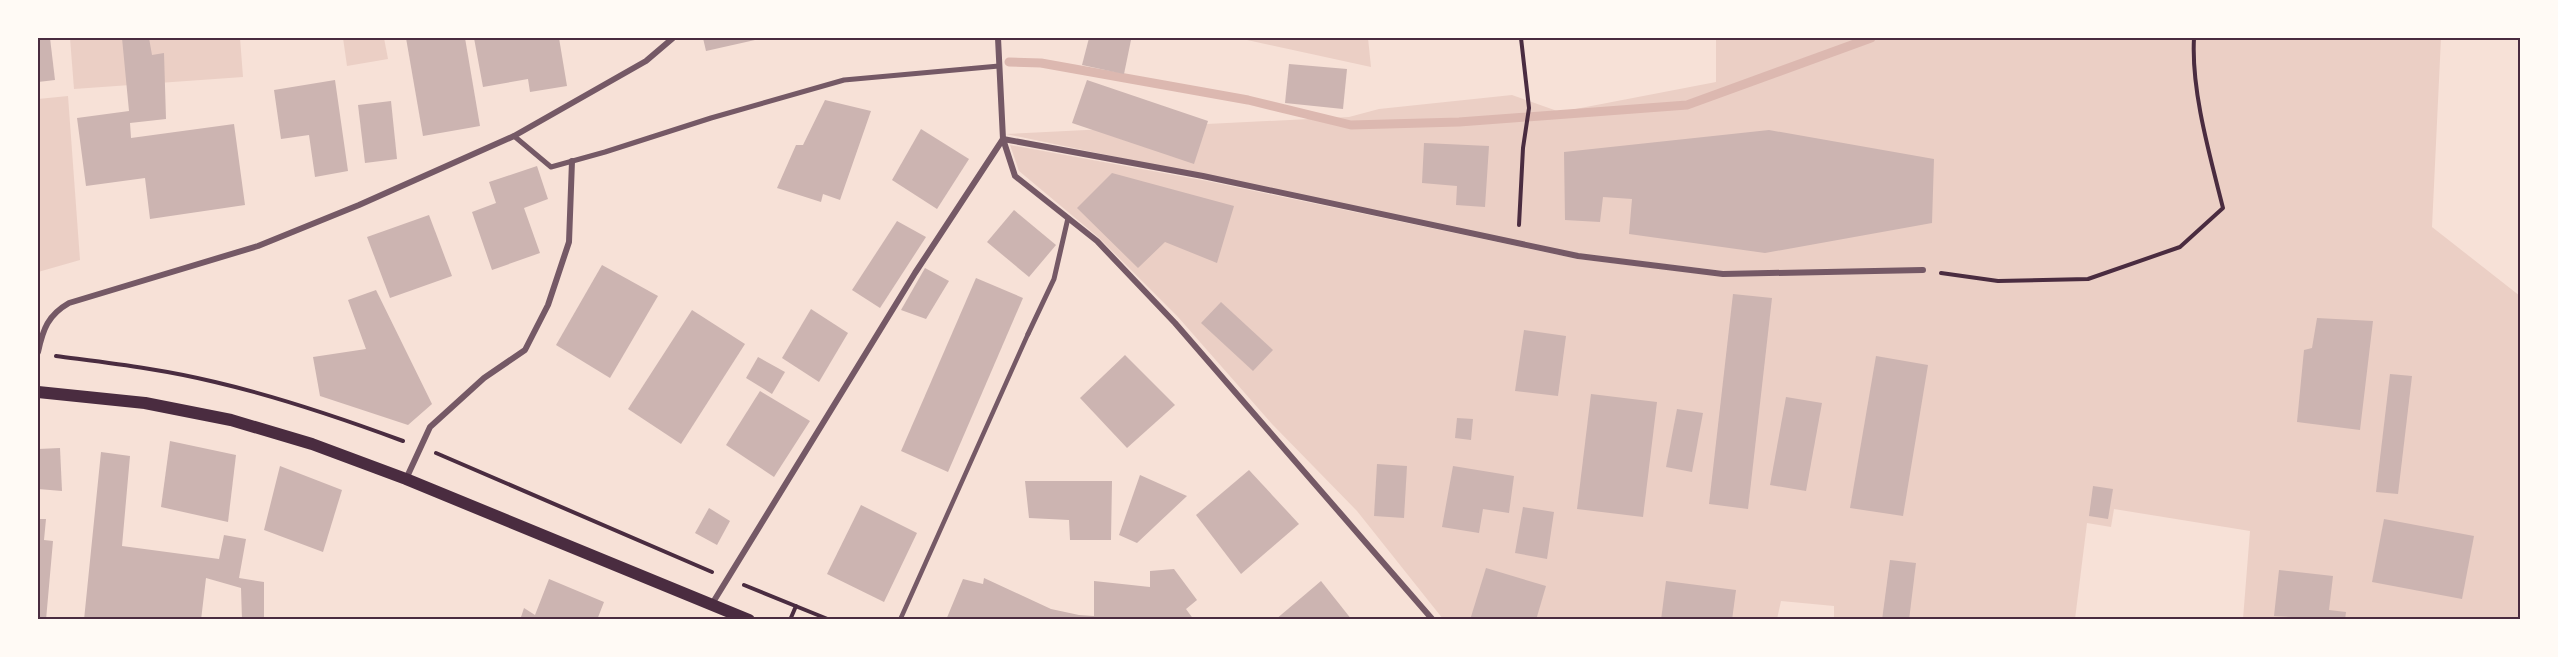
<svg xmlns="http://www.w3.org/2000/svg" width="2558" height="657" font-family="'Exo 2',sans-serif">
<style>
.green{fill:#ebcfc5}
.lines{fill:none;stroke-linecap:round;stroke-linejoin:round}
.stream{stroke:#dcb8b0;stroke-width:9}
.building{fill:#ccb4b1}
.path{stroke:#4a2c40;stroke-width:4}
.service{stroke:#755966;stroke-width:4.5}
.pedestrian{stroke:#755966;stroke-width:5}
.minor{stroke:#755966;stroke-width:6}
.secondary{stroke:#4a2c40;stroke-width:12}
.neatline{fill:none;stroke:#4a2c40;stroke-width:2}
</style>
<rect width="100%" height="100%" fill="#f7e1d7"/>
<g class="green">
<path d="M70 38H240L243 77 74 89Z"/>
<path d="M343 38H384L388 59 347 66Z"/>
<path d="M1238 38H1368L1371 67Z"/>
<path d="M1716 38H2441L2432 227 2520 296V619H2243L2250 531 2114 509 2111 527 2087 523 2075 619H1834V606L1781 601 1777 619H1443L1357 511 1272 424 1178 317 1098 237 1019 171 1010 145 1207 181 1578 259 1722 276 1925 272 1926 269 1724 271 1581 254 1006 134 1349 117 1379 109 1512 95 1560 112 1716 82Z"/>
<path d="M68 96 80 260 38 272V99Z"/>
</g>
<g class="lines">
<path class="stream" d="M1009 62 1041 63 1248 100 1351 125 1459 122 1687 105 1871 38"/>
</g>
<g class="building">
<path d="M38 38H50L55 80 38 82Z"/>
<path d="M122 38H149L152 55 164 53 166 119 130 123 131 138 234 124 245 205 150 219 145 178 86 186 77 118 129 111Z"/>
<path d="M406 38H465L480 126 423 136Z"/>
<path d="M474 38H559L567 86 530 92 528 79 483 87Z"/>
<path d="M703 38H754L755 40 706 51Z"/>
<path d="M1089 38H1119L1131 40 1124 74 1082 65Z"/>
<path d="M1289 64 1347 69 1343 109 1285 103Z"/>
<path d="M335 80 348 171 315 177 309 135 281 139 274 90Z"/>
<path d="M1087 80 1208 121 1194 164 1072 123Z"/>
<path d="M825 100 871 111 840 200 823 194 821 202 777 188 796 145H803Z"/>
<path d="M391 101 397 159 365 163 358 105Z"/>
<path d="M921 129 969 159 937 209 892 180Z"/>
<path d="M1769 130 1934 159 1932 223 1765 253 1629 234 1632 199 1603 197 1600 222 1565 220 1564 152Z"/>
<path d="M1424 143 1489 146 1485 207 1456 205 1457 186 1422 183Z"/>
<path d="M537 166 548 199 524 208 540 253 492 270 472 212 496 203 489 182Z"/>
<path d="M1112 173 1234 206 1217 263 1165 242 1138 268 1077 208Z"/>
<path d="M1014 210 1056 245 1029 277 987 242Z"/>
<path d="M429 215 452 276 390 298 367 237Z"/>
<path d="M897 221 926 237 880 308 852 290Z"/>
<path d="M602 265 658 296 610 378 556 345Z"/>
<path d="M925 268 949 281 926 319 901 310Z"/>
<path d="M976 278 1023 298 948 472 901 451Z"/>
<path d="M376 290 432 404 408 425 320 396 313 357 366 349 348 300Z"/>
<path d="M1733 294 1772 298 1748 509 1709 504Z"/>
<path d="M1221 302 1273 350 1253 371 1201 323Z"/>
<path d="M811 309 848 333 819 382 782 358Z"/>
<path d="M692 310 745 344 681 444 628 409Z"/>
<path d="M2317 318 2373 321 2360 430 2297 422 2304 350 2312 348Z"/>
<path d="M1524 330 1566 336 1558 396 1515 391Z"/>
<path d="M1125 355 1175 405 1127 448 1080 398Z"/>
<path d="M1876 356 1928 365 1903 516 1850 508Z"/>
<path d="M758 357 785 372 772 394 746 378Z"/>
<path d="M2390 374 2412 376 2398 494 2376 492Z"/>
<path d="M760 391 810 421 774 477 726 445Z"/>
<path d="M1591 394 1657 402 1643 517 1577 509Z"/>
<path d="M1786 397 1822 403 1806 491 1770 485Z"/>
<path d="M1677 409 1703 413 1692 472 1666 467Z"/>
<path d="M1457 418 1473 419 1471 440 1455 438Z"/>
<path d="M170 441 236 455 228 522 161 507Z"/>
<path d="M60 448 62 491 38 489V449Z"/>
<path d="M101 452 130 456 122 546 219 559 224 535 246 539 239 578 264 582V620H242L241 588 206 578 201 620H84Z"/>
<path d="M1377 464 1407 466 1404 518 1374 516Z"/>
<path d="M280 466 342 490 323 552 264 530Z"/>
<path d="M1453 466 1514 476 1509 513 1483 509 1479 533 1442 527Z"/>
<path d="M1249 470 1299 524 1241 574 1196 515Z"/>
<path d="M1140 475 1187 496 1137 543 1119 535Z"/>
<path d="M1025 481H1112L1111 540H1070L1069 520 1029 518Z"/>
<path d="M2093 486 2113 489 2108 519 2089 516Z"/>
<path d="M861 505 917 533 884 602 827 574Z"/>
<path d="M1523 507 1554 512 1547 559 1515 553Z"/>
<path d="M709 508 730 521 717 545 695 533Z"/>
<path d="M38 519H46L44 540 53 541 46 620H38Z"/>
<path d="M2384 519 2474 536 2462 599 2372 582Z"/>
<path d="M1890 560 1916 563 1909 620H1882Z"/>
<path d="M1486 568 1546 586 1536 620H1470Z"/>
<path d="M1174 569 1197 600 1186 609 1194 620H946L963 579 983 584 984 578 1051 609 1079 615 1094 616V581L1150 587V571Z"/>
<path d="M2279 570 2333 576 2329 610 2346 612 2345 620H2292V617L2274 616Z"/>
<path d="M549 579 604 602 597 620H520L524 608 535 615Z"/>
<path d="M1321 581 1352 620H1275Z"/>
<path d="M1666 581 1736 590 1732 620H1661Z"/>
</g>
<g class="lines">
<g class="path">
<path d="M1519 225 1523 148 1529 108 1521 38"/>
<path d="M1941 273 1998 281 2088 279 2180 247 2223 208C2210 156 2191 91 2194 38"/>
<path d="M56 356C109 363 163 369 215 382 279 397 341 418 403 441"/>
<path d="M436 453 712 572"/>
<path d="M744 585 830 620"/>
<path d="M790 620 796 606"/>
</g>
<path class="service" d="M900 620 1028 334"/>
<g class="pedestrian">
<path d="M514 136 551 167 605 152 711 118 844 80 999 66"/>
<path d="M1028 334 1054 279 1068 218"/>
</g>
<g class="minor">
<path d="M998 38 1003 139 1015 176 1097 241 1175 323 1433 620"/>
<path d="M38 352C43 329 48 315 69 303L258 246 359 205 514 136 646 61 673 38"/>
<path d="M406 479 430 427 484 378 525 350 548 305 569 242 572 161"/>
<path d="M712 604 915 273 1003 139 1203 176 1578 256 1723 274 1923 270"/>
</g>
<path class="secondary" d="M38 392 145 403 231 420 312 444 406 479 749 620"/>
</g>
<rect width="2558" height="657" fill="none" stroke="#fffaf5" stroke-width="78"/>
<rect x="39" y="39" width="2480" height="579" class="neatline"/>
</svg>
